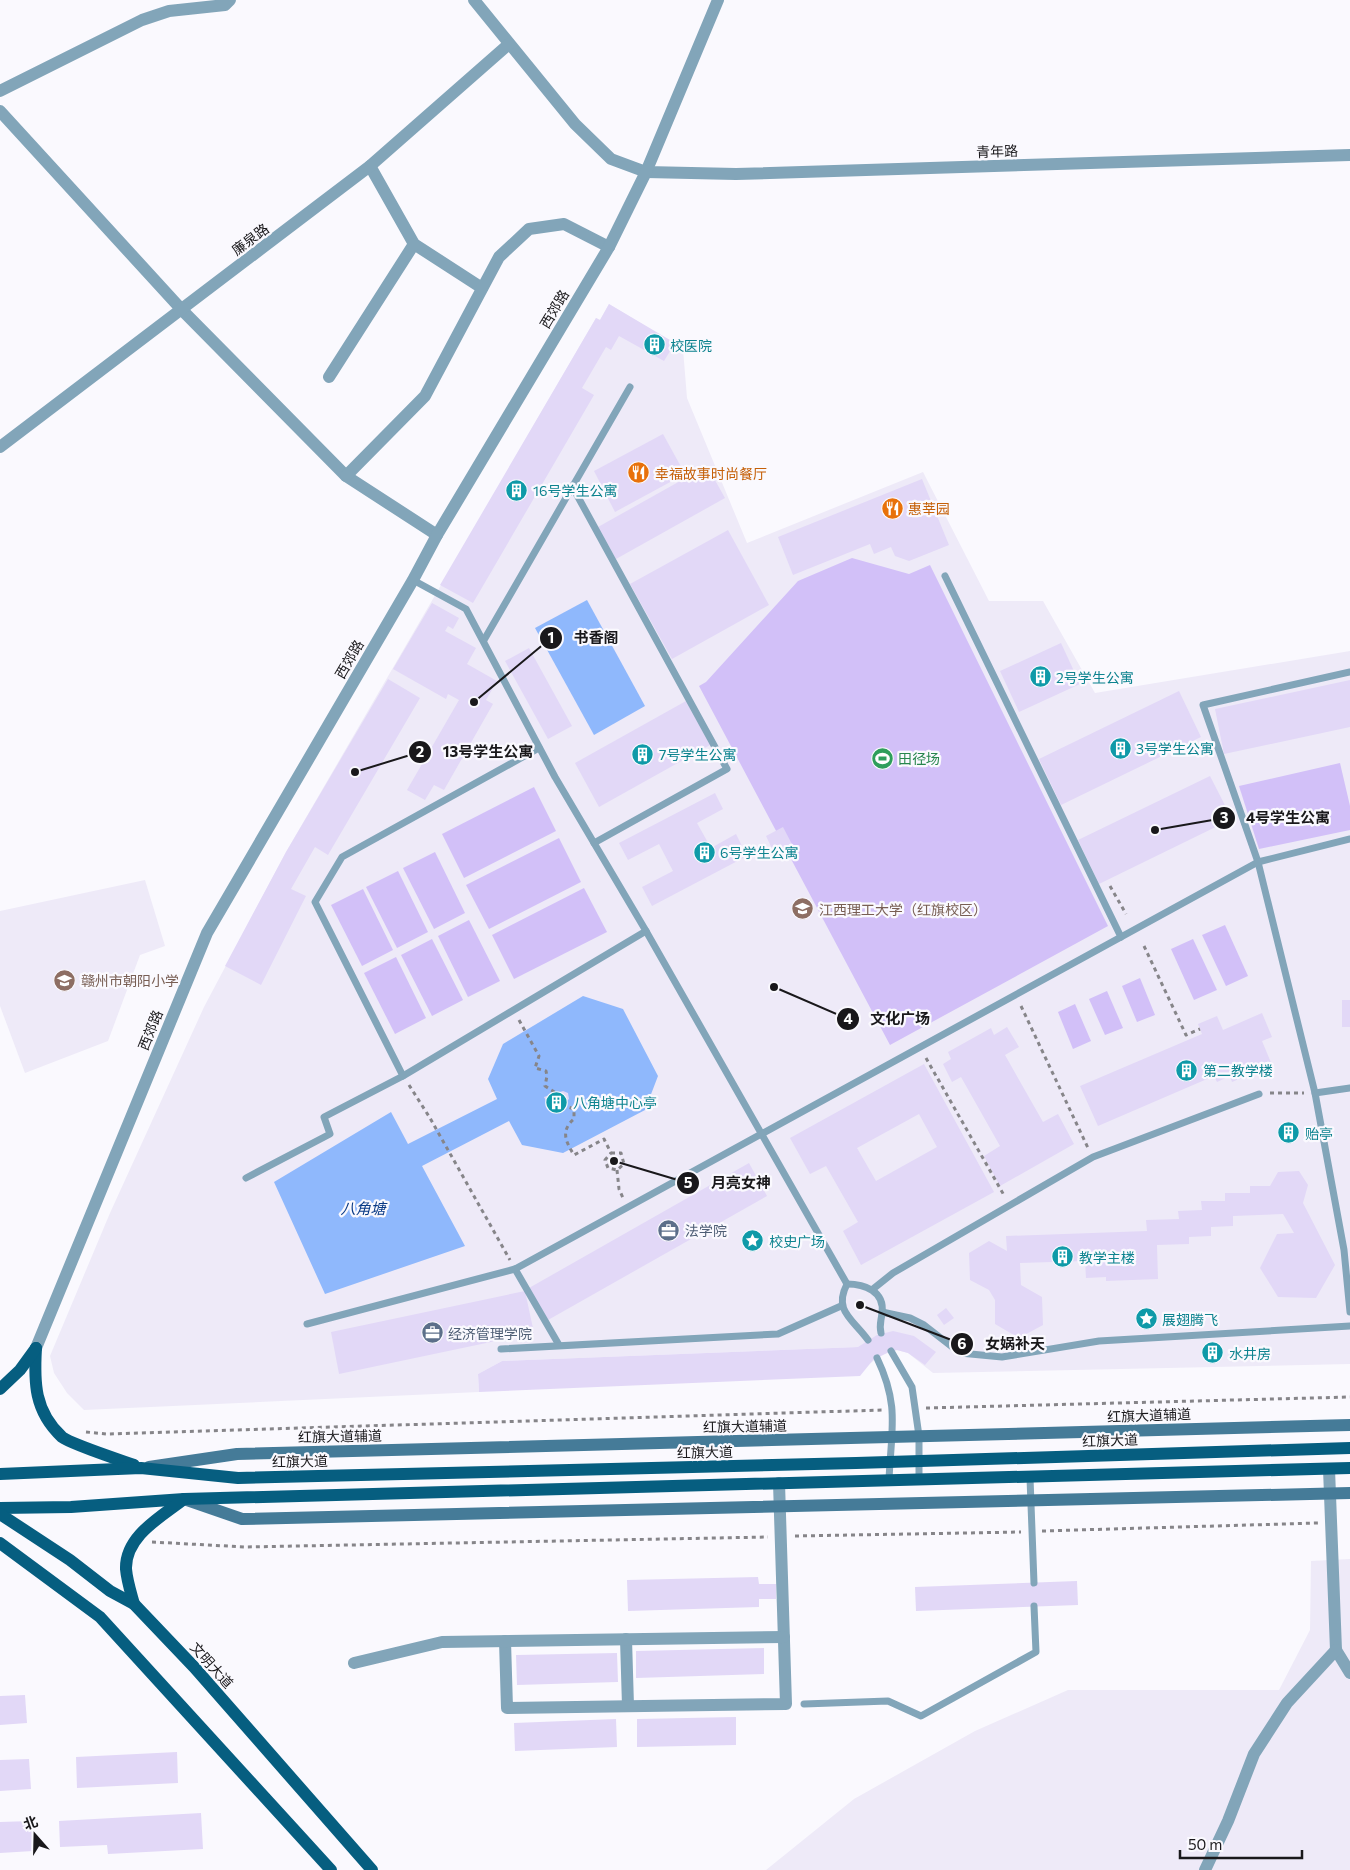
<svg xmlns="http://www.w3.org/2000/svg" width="1350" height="1870" font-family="Commissioner,'Noto Sans SC',sans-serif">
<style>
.built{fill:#eeeaf8}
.green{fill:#d2c0f8}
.water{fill:#8fb8fc}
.building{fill:#e2d8f7;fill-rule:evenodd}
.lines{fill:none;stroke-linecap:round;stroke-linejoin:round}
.path{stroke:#868589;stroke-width:3;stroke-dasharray:4 4;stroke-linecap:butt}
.service{stroke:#82a5b9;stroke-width:7}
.minor{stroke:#82a5b9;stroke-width:12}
.tertiary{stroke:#82a5b9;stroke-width:12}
.secondary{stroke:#457b98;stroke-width:12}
.primary{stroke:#065e80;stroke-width:12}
.labels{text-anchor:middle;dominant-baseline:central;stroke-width:4.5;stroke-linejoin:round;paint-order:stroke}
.street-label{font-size:14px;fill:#19181b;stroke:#faf9fe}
.culture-label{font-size:14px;fill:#0d838f;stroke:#faf9fe;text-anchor:start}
.food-label{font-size:14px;fill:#c56008;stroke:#faf9fe;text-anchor:start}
.leisure-label{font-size:14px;fill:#27864d;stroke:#faf9fe;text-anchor:start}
.education-label{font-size:14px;fill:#785e54;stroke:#faf9fe;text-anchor:start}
.service-label{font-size:14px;fill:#4e5e75;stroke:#faf9fe;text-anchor:start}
.water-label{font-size:15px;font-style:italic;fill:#093a86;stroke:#faf9fe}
.leader{fill:none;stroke:#19181b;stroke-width:2}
.callout-dot{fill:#19181b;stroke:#faf9fe;stroke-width:2}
.mark-label{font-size:15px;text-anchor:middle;font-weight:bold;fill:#fff}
.callout-label{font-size:15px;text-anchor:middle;font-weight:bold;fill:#19181b;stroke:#faf9fe;stroke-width:4.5;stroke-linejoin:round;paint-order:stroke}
</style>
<rect width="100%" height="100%" fill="#faf9fe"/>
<g class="built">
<path d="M609 304 683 349 687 398 747 543 923 472 989 601H1043L1095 693 1350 651V1364L933 1373 908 1353 897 1350 881 1355 867 1366 857 1347 502 1361 478 1374 479 1392 84 1410 67 1393 54 1373 50 1356 110 1213 204 1007 286 852 596 318 600 320Z"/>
<path d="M145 880 165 946 140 955 108 1041 25 1073 0 1006V911Z"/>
<path d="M1350 1559V1870H766L854 1799 975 1731 1068 1690H1279L1310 1630 1311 1561Z"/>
</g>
<g class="green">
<path d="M852 558 909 574 930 565 1108 926 890 1045 699 686 706 682 798 581Z"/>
<path d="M1340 763 1350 806V830L1259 849 1239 786Z"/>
<path d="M534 787 556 831 464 878 442 834Z"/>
<path d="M559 838 581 882 489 929 466 885Z"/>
<path d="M435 852 465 913 434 929 403 868Z"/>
<path d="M398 871 428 932 397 948 366 887Z"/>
<path d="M584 888 607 932 514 979 492 935Z"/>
<path d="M363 889 393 950 362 966 331 905Z"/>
<path d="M469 920 500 981 468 997 438 936Z"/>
<path d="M1225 925 1248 976 1226 986 1202 935Z"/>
<path d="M432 939 463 1000 432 1016 401 955Z"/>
<path d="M1193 939 1217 990 1194 1000 1171 949Z"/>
<path d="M396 957 426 1018 395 1034 364 973Z"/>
<path d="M1140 978 1155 1015 1137 1022 1122 986Z"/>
<path d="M1107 991 1123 1028 1105 1035 1089 999Z"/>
<path d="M1075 1004 1091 1041 1073 1049 1058 1012Z"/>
</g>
<g class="water">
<path d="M587 600 645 706 594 735 535 628Z"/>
<path d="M583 996 623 1009 658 1076 645 1110 563 1153 522 1145 509 1121 422 1166 465 1246 325 1294 274 1182 391 1112 408 1144 497 1099 488 1079 503 1044Z"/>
</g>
<g class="building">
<path d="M609 304 675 343 664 361 619 336 611 350 606 347 582 388 594 395 473 603 440 585 596 318 600 320Z"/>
<path d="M663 434 685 474 615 512 594 471Z"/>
<path d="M707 466 725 498 616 559 598 527Z"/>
<path d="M922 479 949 545 909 561 895 556 891 547 874 554 870 544 793 575 778 537Z"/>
<path d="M728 530 769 605 672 659 630 584Z"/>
<path d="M432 603 459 618 453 629 448 626 445 631 476 648 467 664 497 681 486 700 493 704 444 790 434 785 425 800 407 790 459 700 448 694 446 699 393 669Z"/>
<path d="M1061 643 1080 684 1019 712 1000 671Z"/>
<path d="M529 648 572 726 548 739 505 661Z"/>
<path d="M388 679 420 698 328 855 315 847 291 889 306 896 261 985 225 966 286 852Z"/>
<path d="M1350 680V727L1224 754 1215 709Z"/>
<path d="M1179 691 1201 737 1061 805 1039 759Z"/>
<path d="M686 701 710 745 599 807 575 763Z"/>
<path d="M1210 776 1232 819 1099 884 1078 840Z"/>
<path d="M715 793 723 809 697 823 711 848 736 834 747 856 652 906 642 887 673 871 659 844 628 860 619 843Z"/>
<path d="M783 827 795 850 777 859 766 836Z"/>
<rect x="1342" y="1000" width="8" height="27"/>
<path d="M1262 1013 1272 1037 1262 1041 1272 1065 1232 1082 1230 1076 1217 1082 1214 1076 1098 1126 1080 1086 1202 1034 1198 1024 1217 1016 1223 1030Z"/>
<path d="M1007 1027 1019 1047 1005 1055 1043 1122 1058 1114 1074 1144 1000 1186 984 1156 1000 1146 961 1077 952 1082 943 1064 951 1059 948 1052 991 1028 994 1035Z"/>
<path d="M924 1064 994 1192 861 1265 843 1231 858 1222 826 1166 810 1174 790 1138ZM919 1114 937 1147 876 1181 857 1148Z"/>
<path d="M563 1091 568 1093 569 1099 552 1113 544 1097Z"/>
<path d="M1284 1126 1297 1129 1294 1141 1281 1138Z"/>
<path d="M749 1163 767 1196 548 1320 529 1288Z"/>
<path d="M1299 1171 1308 1185 1303 1203 1335 1265 1316 1298 1278 1297 1260 1268 1277 1234 1294 1233 1283 1214 1233 1216V1226L1211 1227V1236L1189 1237V1244L1157 1245 1158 1279 1106 1281V1277L1086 1278 1085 1261 1020 1263 1021 1285 1042 1297 1043 1325 1019 1338 995 1324V1300L989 1290 970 1280 969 1253 989 1241 1007 1251 1006 1236 1147 1231 1146 1220 1179 1219 1178 1211 1202 1210 1201 1201H1225V1193H1250V1186H1270L1278 1172Z"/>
<path d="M525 1291 534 1333 339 1374 331 1332Z"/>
<path d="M946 1308 954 1318 944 1325 937 1315Z"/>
<path d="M893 1331 914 1336 936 1352 925 1365 908 1353 897 1350 889 1352 873 1360 860 1376 479 1392 478 1374 502 1361 858 1347 877 1335Z"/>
<circle cx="1213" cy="1352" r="5.5"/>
<path d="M758 1577 759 1584H776V1599H759V1607L628 1611 627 1580Z"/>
<path d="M1077 1581 1078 1605 916 1611 915 1587Z"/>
<path d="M764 1648V1674L636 1678V1651Z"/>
<path d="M617 1653 618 1682 517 1685 516 1655Z"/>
<path d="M25 1695 27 1723 0 1725V1696Z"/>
<path d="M736 1717V1745L637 1747V1719Z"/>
<path d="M616 1719 617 1747 515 1751 514 1723Z"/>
<path d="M177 1752 178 1783 77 1788 76 1757Z"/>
<path d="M29 1759 31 1789 0 1791V1760Z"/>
<path d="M201 1813 203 1849 108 1854 107 1845 60 1847 59 1821Z"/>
<path d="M31 1821 33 1851 0 1853V1822Z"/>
</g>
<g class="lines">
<g class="path">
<path d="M1110 886 1126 914"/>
<path d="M1144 946 1186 1035 1200 1029"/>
<path d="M1021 1006 1088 1148"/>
<path d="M519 1020 539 1056 535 1068 546 1071 547 1076 545 1086 556 1093"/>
<path d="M926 1058 1005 1197"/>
<path d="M409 1085 430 1118 510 1260"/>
<path d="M1270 1093H1304"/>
<path d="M562 1105 574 1109V1119C560 1131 566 1142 574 1155L604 1139 611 1153"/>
<path d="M611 1153H621L624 1164 617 1170 608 1168 605 1160Z"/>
<path d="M617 1170 619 1189 623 1198"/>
<path d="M926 1408 1350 1397"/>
<path d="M86 1432 107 1434 882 1410"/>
<path d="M1042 1531 1318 1523"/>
<path d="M795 1536 1021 1532"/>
<path d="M152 1542 245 1547 768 1537"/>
</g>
<g class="service">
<path d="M572 486 727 769 594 843"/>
<path d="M945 576 1121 937"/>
<path d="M413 580 466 609 555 777 646 931 847 1284"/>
<path d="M484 640 630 387"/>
<path d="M1350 672 1203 705 1258 862 1315 1093 1344 1250 1350 1312"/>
<path d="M403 1076 315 902 342 857 539 748"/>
<path d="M1315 1093 1350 1088"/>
<path d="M246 1178 330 1134 324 1117 403 1076 646 931"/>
<path d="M515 1269 559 1345"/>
<path d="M847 1284C864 1284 885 1291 882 1313 881 1322 879 1325 881 1333"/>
<path d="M847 1284C833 1311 853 1319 868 1340"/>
<path d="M873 1289 893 1273 1093 1157 1259 1094"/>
<path d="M882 1312 910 1318 924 1325 960 1353 1002 1357 1099 1341 1350 1326"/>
<path d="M307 1324 515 1269 1258 862 1350 839"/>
<path d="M501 1349 778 1334 841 1306"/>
<path d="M891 1351 912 1387 919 1436V1480"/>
<path d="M877 1358C900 1406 891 1430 889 1480"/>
<path d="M1030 1478 1034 1583"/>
<path d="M804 1704 888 1701 921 1716 1036 1652 1034 1606"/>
</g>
<g class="minor">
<path d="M0 91 142 20 169 11 225 5 230 0"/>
<path d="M0 111 182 310 346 476 437 535"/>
<path d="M370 166 414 244 482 288"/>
<path d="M329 377 414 244"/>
<path d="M346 476 425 396 499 257 529 229 564 224 609 247"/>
<path d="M1329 1469 1336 1650 1350 1673"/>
<path d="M626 1639 628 1706"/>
<path d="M505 1641 507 1708 786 1704 779 1483"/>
<path d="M354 1663 442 1642 784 1637"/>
<path d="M1205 1870 1228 1821 1254 1754 1287 1703 1336 1650"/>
</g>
<g class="tertiary">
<path d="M474 0 575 124 611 159 646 172 736 174 1350 155"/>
<path d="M0 447 370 166 509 44"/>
<path d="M36 1348 207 933 413 580 437 535 609 247 646 172 718 0"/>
</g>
<g class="secondary">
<path d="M149 1467 237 1454 1350 1425"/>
<path d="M187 1500 242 1519 1350 1493"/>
</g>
<g class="primary">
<path d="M36 1348C34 1382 34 1411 62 1437 71 1444 120 1460 134 1465"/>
<path d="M0 1389 20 1370 36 1348"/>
<path d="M0 1474 141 1468 238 1478 856 1463 1350 1448"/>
<path d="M0 1508 71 1507 184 1499 1350 1468"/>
<path d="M0 1514 70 1560 110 1591 134 1604 194 1667 372 1870"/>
<path d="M0 1543 100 1617 331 1870"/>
<path d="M134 1604C131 1593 127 1581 126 1569 125 1536 161 1517 184 1499"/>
</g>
</g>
<defs>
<symbol id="building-disc" viewBox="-11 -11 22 22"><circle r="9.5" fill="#0f9aa8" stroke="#faf9fe"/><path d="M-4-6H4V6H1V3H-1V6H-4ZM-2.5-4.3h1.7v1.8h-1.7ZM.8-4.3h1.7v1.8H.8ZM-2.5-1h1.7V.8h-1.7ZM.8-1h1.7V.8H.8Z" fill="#fff"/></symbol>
<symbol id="restaurant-disc" viewBox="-11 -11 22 22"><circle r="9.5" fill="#e8710a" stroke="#faf9fe"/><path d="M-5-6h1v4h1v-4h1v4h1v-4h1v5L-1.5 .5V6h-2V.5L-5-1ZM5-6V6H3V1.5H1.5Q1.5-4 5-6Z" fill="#fff"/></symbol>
<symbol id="stadium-disc" viewBox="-11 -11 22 22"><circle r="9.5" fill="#2e9e5b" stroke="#faf9fe"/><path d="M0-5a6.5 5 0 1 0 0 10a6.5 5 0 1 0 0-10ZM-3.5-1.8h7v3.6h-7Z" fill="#fff"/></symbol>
<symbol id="university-disc" viewBox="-11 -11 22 22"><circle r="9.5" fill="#8d6e63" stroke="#faf9fe"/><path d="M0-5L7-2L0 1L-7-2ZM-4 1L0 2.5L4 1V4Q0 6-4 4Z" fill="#fff"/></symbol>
<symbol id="school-disc" viewBox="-11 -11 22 22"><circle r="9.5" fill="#8d6e63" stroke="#faf9fe"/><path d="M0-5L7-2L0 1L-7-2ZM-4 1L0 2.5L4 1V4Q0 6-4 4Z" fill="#fff"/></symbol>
<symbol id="office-disc" viewBox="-11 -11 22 22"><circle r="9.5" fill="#5c6f8a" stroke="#faf9fe"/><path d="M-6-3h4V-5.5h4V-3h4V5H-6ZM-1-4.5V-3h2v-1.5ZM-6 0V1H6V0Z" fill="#fff"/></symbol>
<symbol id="sight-disc" viewBox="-11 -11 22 22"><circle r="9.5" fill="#0f9aa8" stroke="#faf9fe"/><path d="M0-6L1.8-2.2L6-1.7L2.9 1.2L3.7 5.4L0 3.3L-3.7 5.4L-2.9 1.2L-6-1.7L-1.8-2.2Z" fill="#fff"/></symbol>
</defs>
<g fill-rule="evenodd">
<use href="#building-disc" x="642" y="332" width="25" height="25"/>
<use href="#restaurant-disc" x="626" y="460" width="25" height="25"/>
<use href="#building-disc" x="504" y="478" width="25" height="25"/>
<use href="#restaurant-disc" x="880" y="496" width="25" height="25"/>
<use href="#building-disc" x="1028" y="664" width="25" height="25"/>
<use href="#building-disc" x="1108" y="736" width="25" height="25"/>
<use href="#building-disc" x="630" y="742" width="25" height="25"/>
<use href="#stadium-disc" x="870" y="746" width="25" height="25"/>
<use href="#building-disc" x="692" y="840" width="25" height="25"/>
<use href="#university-disc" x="790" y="896" width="25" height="25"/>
<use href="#school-disc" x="52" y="968" width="25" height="25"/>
<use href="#building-disc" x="1174" y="1058" width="25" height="25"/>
<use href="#building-disc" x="544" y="1090" width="25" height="25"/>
<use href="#building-disc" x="1276" y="1120" width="25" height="25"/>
<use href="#office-disc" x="656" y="1218" width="25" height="25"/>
<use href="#sight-disc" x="740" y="1228" width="25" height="25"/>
<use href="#building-disc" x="1050" y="1244" width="25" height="25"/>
<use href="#sight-disc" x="1134" y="1306" width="25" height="25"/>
<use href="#office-disc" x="420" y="1320" width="25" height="25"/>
<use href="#building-disc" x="1200" y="1340" width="25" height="25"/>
</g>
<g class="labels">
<g class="street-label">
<text transform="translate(997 151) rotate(-2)">青年路</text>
<text transform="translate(250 239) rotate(-37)">廉泉路</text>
<text transform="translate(554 309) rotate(-59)">西郊路</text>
<text transform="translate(349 659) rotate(-60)">西郊路</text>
<text transform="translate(150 1030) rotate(-68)">西郊路</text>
<text transform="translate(1149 1415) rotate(-2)">红旗大道辅道</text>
<text transform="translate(745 1426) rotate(-1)">红旗大道辅道</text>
<text transform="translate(340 1436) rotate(-1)">红旗大道辅道</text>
<text transform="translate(1110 1440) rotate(-2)">红旗大道</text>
<text transform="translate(705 1452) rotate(-1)">红旗大道</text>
<text transform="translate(300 1461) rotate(-1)">红旗大道</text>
<text transform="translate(212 1665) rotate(48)">文明大道</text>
</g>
<g class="culture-label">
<text x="670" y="345">校医院</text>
<text x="533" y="490">16号学生公寓</text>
<text x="1056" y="677">2号学生公寓</text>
<text x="1136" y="748">3号学生公寓</text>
<text x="659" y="754">7号学生公寓</text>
<text x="720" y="852">6号学生公寓</text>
<text x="1203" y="1070">第二教学楼</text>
<text x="573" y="1102">八角塘中心亭</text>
<text x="1305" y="1133">贻亭</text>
<text x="769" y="1241">校史广场</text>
<text x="1079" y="1257">教学主楼</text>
<text x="1162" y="1319">展翅腾飞</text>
<text x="1229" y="1353">水井房</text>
</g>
<g class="food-label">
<text x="655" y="473">幸福故事时尚餐厅</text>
<text x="908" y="508">惠莘园</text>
</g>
<g class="leisure-label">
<text x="898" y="758">田径场</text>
</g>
<g class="education-label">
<text x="819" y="909">江西理工大学（红旗校区）</text>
<text x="81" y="980">赣州市朝阳小学</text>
</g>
<g class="service-label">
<text x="685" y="1230">法学院</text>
<text x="448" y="1333">经济管理学院</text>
</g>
<g class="water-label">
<text x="363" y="1208">八角塘</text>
</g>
</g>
<path class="leader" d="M474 702L551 638M355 772L420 752M1155 830L1224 818M774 987L848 1019M614 1161L688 1183M860 1305L962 1344"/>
<g class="callout-dot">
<circle cx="474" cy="702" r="5"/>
<circle cx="355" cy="772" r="5"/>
<circle cx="1155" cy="830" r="5"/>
<circle cx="774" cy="987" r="5"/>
<circle cx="614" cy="1161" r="5"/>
<circle cx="860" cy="1305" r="5"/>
<circle cx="551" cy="638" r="12"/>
<circle cx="420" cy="752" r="12"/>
<circle cx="1224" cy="818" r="12"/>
<circle cx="848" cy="1019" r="12"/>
<circle cx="688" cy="1183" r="12"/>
<circle cx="962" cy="1344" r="12"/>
</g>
<g class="mark-label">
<text x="551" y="643">1</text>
<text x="420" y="757">2</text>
<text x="1224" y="823">3</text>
<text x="848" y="1024">4</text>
<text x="688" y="1188">5</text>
<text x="962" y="1349">6</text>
</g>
<g class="callout-label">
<text x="596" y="643">书香阁</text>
<text x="488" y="757">13号学生公寓</text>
<text x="1288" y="823">4号学生公寓</text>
<text x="900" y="1024">文化广场</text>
<text x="741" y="1188">月亮女神</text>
<text x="1015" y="1349">女娲补天</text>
</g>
<g transform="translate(35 1835) rotate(340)" stroke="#faf9fe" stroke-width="4" paint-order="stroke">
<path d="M0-4L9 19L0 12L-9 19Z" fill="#19181b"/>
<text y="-8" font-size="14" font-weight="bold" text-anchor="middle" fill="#19181b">北</text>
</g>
<path d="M1180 1850v8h122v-8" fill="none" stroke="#19181b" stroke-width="2.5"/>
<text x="1188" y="1850" font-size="15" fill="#19181b" stroke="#faf9fe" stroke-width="4" paint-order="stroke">50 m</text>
</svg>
